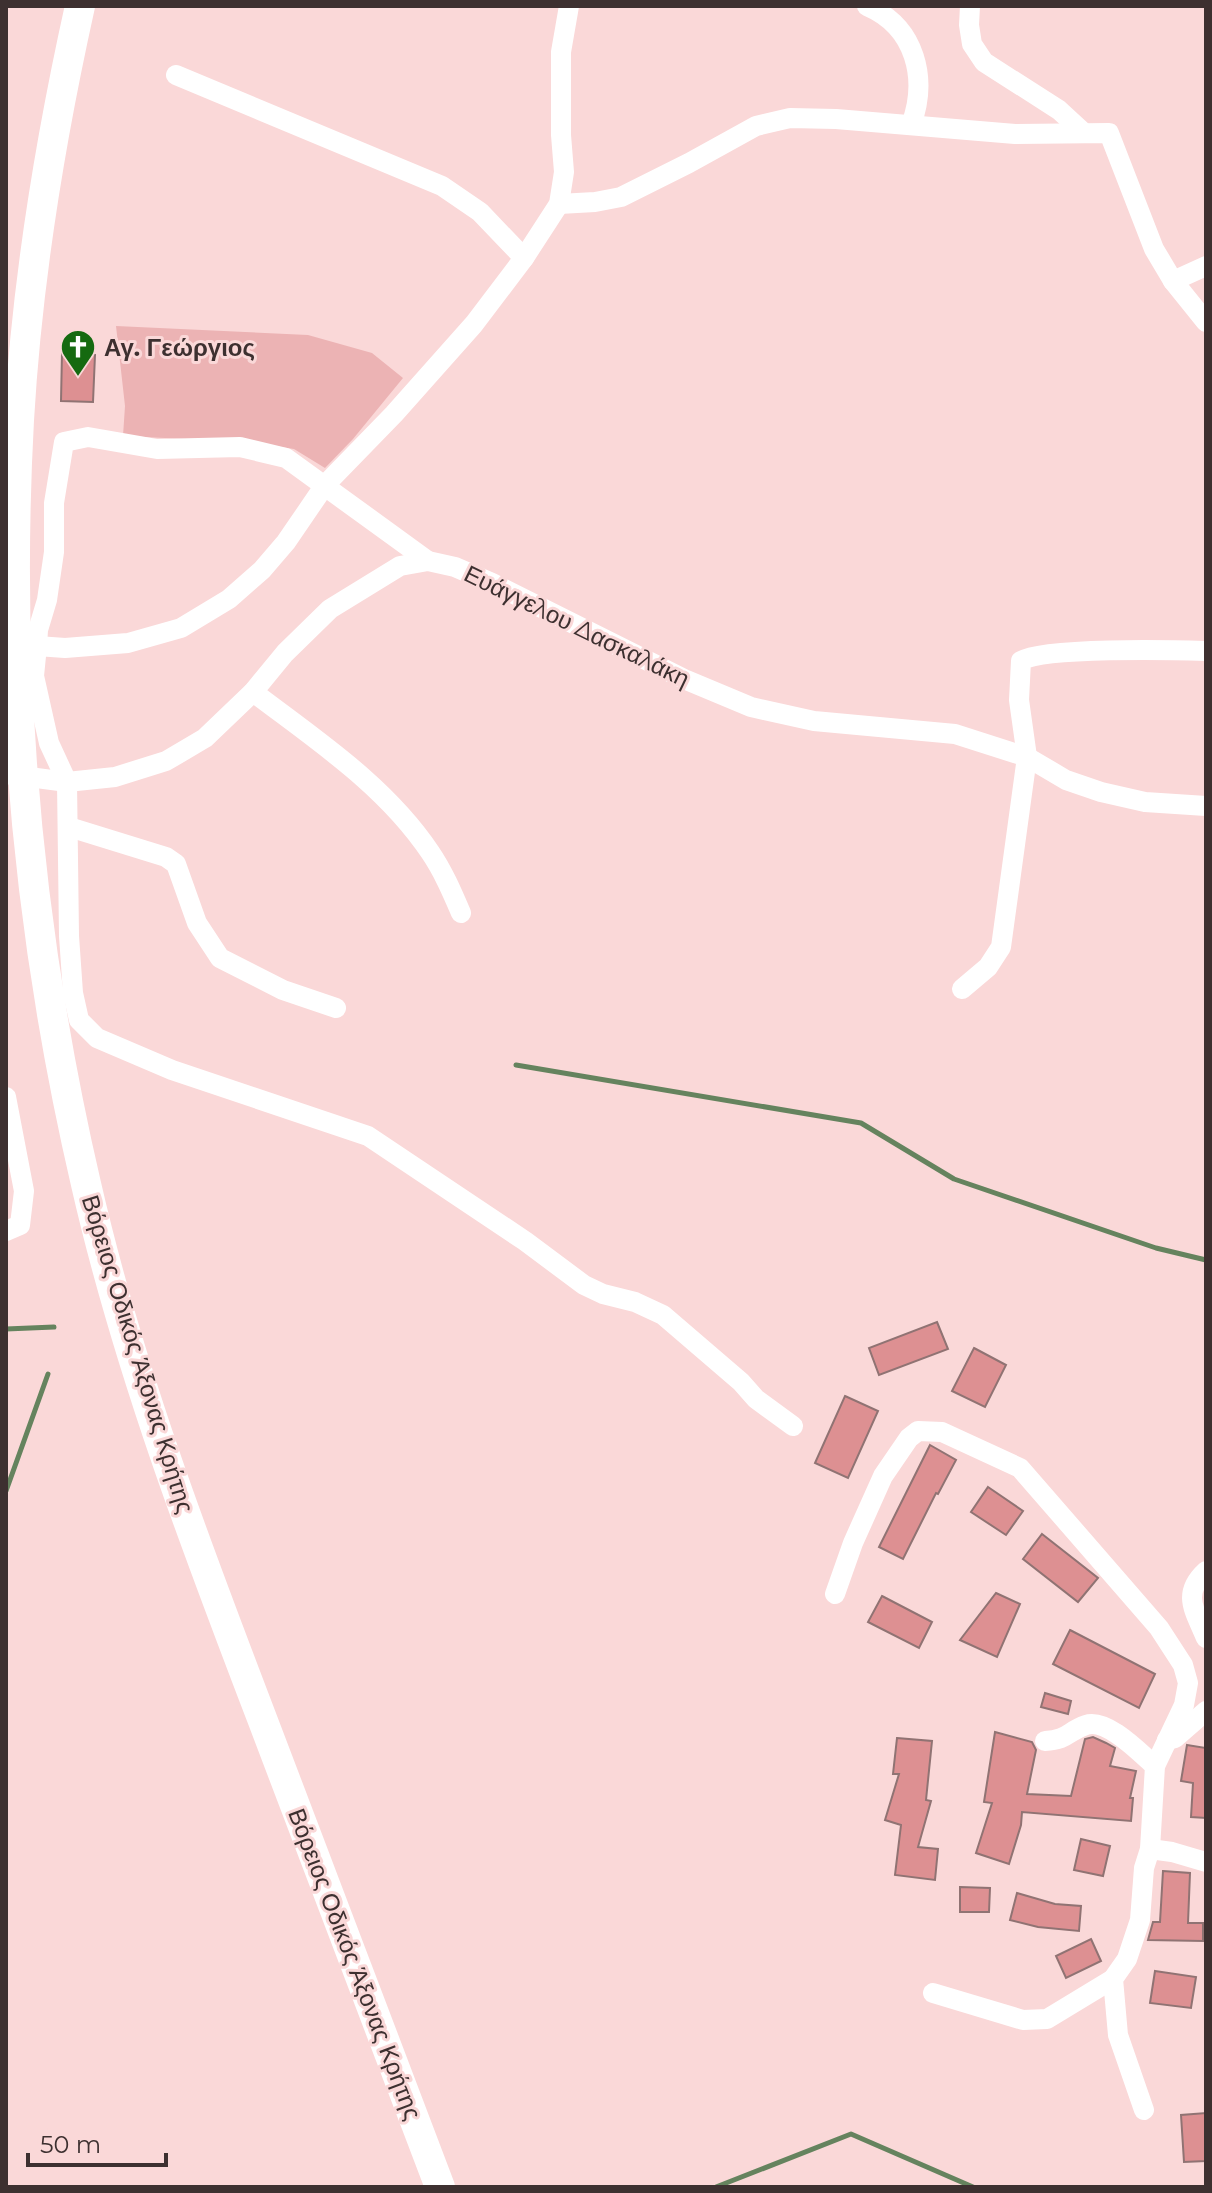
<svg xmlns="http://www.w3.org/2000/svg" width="1212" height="2193" font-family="Montserrat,sans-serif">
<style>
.green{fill:#ecb3b4}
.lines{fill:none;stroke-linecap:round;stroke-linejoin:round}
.stream{stroke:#65835e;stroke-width:5}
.building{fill:#dd9092;stroke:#907373;stroke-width:2}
.minor{stroke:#fff;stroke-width:20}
.highway{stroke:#fff;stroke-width:30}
.labels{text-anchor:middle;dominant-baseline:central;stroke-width:6;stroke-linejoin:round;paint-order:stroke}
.poi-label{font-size:24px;font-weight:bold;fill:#3d3030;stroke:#fad8d8;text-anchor:start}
.street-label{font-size:24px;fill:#3d3030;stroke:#fad8d8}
</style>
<rect width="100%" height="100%" fill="#fad8d8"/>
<path class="green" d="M116 326 308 335 372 353 403 378 353 439 325 468 294 449 248 442 123 436 125 406Z"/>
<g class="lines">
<g class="stream">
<path d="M516 1065 861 1123 954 1179 1156 1248 1206 1260"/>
<path d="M6 1329 54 1327"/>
<path d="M6 1491 48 1374"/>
<path d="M716 2187 851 2134 973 2187"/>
</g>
</g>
<g class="building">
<path d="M62 353 95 355 93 402 61 401Z"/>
<path d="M937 1322 948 1349 879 1375 869 1348Z"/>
<path d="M974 1348 1006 1365 985 1407 952 1391Z"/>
<path d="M845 1396 878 1411 848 1478 815 1463Z"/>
<path d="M930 1445 956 1460 938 1494 936 1493 903 1559 879 1547Z"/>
<path d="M988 1487 1023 1511 1006 1535 971 1512Z"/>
<path d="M1042 1534 1098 1578 1078 1602 1023 1559Z"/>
<path d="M996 1593 1020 1604 997 1657 960 1640Z"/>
<path d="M882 1596 932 1622 919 1648 868 1622Z"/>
<path d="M1070 1630 1155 1674 1139 1708 1053 1664Z"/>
<path d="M1045 1693 1071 1701 1068 1714 1041 1707Z"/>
<path d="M995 1732 1032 1742 1036 1750 1027 1794 1071 1796 1085 1739 1093 1737 1106 1743 1115 1748 1110 1766 1136 1771 1130 1798H1133L1131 1821 1022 1812 1021 1825 1009 1864 976 1853 992 1803 984 1802Z"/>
<path d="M897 1738 932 1741 926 1800 931 1801 918 1847 938 1849 935 1880 895 1875 901 1825 885 1820 899 1774H893Z"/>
<path d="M1187 1745 1206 1748V1818L1191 1817 1193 1783 1181 1781Z"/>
<path d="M1081 1839 1110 1846 1103 1876 1074 1870Z"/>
<path d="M1163 1871 1190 1873 1188 1923H1203V1941L1148 1940 1153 1922H1160Z"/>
<path d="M960 1887 990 1888 989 1912H960Z"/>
<path d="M1017 1893 1055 1904 1081 1906 1079 1931 1038 1927 1010 1920Z"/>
<path d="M1091 1939 1101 1961 1066 1978 1056 1956Z"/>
<path d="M1155 1971 1196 1977 1191 2008 1150 2003Z"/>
<path d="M1206 2113V2161L1184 2162 1181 2115Z"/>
</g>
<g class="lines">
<g class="minor">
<path d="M867 6C916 27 928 79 911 125"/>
<path d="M970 6 969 25 972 44 984 62 1059 110 1084 133"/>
<path d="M176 75 442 186 480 212 524 258"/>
<path d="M559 204 595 202 621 197 689 163 756 126 790 118 836 119 1015 134 1109 133 1154 249 1173 281 1206 322"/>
<path d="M1173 281 1206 266"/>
<path d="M428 561 286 458 240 447 157 449 88 437 64 442 54 503V552L47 600 38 630 37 646 65 648 128 643 181 628 229 599 262 570 286 542 325 485 394 414 474 324 524 258 559 204 564 172 561 135V52L569 6"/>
<path d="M37 646 34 676 49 743 67 782 69 936 73 993 79 1020 97 1038 172 1070 368 1136 525 1241 584 1285 603 1294 635 1302 663 1315 741 1382 756 1399 793 1426"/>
<path d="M253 692C316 740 385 785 430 852 443 871 452 892 461 913"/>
<path d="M6 774 67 782 115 777 166 761 205 738 253 692 285 653 330 609 400 566 428 561 455 567 492 583 684 679 751 707 814 721 955 734 1027 757 1066 780 1101 792 1145 802 1206 806"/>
<path d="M69 827 166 857 176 864 197 923 220 958 283 990 336 1008"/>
<path d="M962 989 988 967 1001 947 1027 757 1019 700 1021 661C1043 647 1173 650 1206 651"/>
<path d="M6 1097 24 1191 20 1225 6 1231"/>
<path d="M1206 1571C1181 1594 1195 1611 1206 1638"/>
<path d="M835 1594 853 1543 883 1476 909 1438 918 1431 942 1432 1020 1468 1159 1628 1183 1665 1188 1683 1184 1705 1155 1766 1150 1849 1144 1868 1140 1920 1127 1959 1113 1979 1118 2035 1144 2110"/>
<path d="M1167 1740 1175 1738 1206 1711"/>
<path d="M1045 1741C1068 1740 1068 1731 1086 1725 1107 1718 1140 1753 1155 1766"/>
<path d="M1150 1849 1172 1852 1206 1862"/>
<path d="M933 1993 1023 2020 1047 2019 1113 1979"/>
</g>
<path class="highway" d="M80 6C50 141 27 281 19 420 5 676 28 935 86 1184 128 1368 196 1546 263 1721 322 1876 381 2032 440 2187"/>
</g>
<defs>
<symbol id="church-pin" viewBox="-11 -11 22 30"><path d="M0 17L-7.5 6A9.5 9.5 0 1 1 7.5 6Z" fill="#156a10" stroke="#fad8d8"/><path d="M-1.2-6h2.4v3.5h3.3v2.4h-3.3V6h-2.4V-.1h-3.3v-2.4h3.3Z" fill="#fff"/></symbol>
</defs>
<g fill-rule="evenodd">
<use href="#church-pin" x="58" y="327" width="40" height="54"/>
</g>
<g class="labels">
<g class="poi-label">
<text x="104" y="347">Αγ. Γεώργιος</text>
</g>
<g class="street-label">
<text transform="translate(577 626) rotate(26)">Ευάγγελου Δασκαλάκη</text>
<text transform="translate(138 1354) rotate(73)">Βόρειος Οδικός Άξονας Κρήτης</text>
<text transform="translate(355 1964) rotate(69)">Βόρειος Οδικός Άξονας Κρήτης</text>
</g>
</g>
<rect width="1212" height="2193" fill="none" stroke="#3d3030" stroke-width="16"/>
<path d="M28 2153v12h138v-12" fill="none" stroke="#3d3030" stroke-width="4"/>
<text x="40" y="2153" font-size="24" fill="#3d3030" stroke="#fad8d8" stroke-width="6" paint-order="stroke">50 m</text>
</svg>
